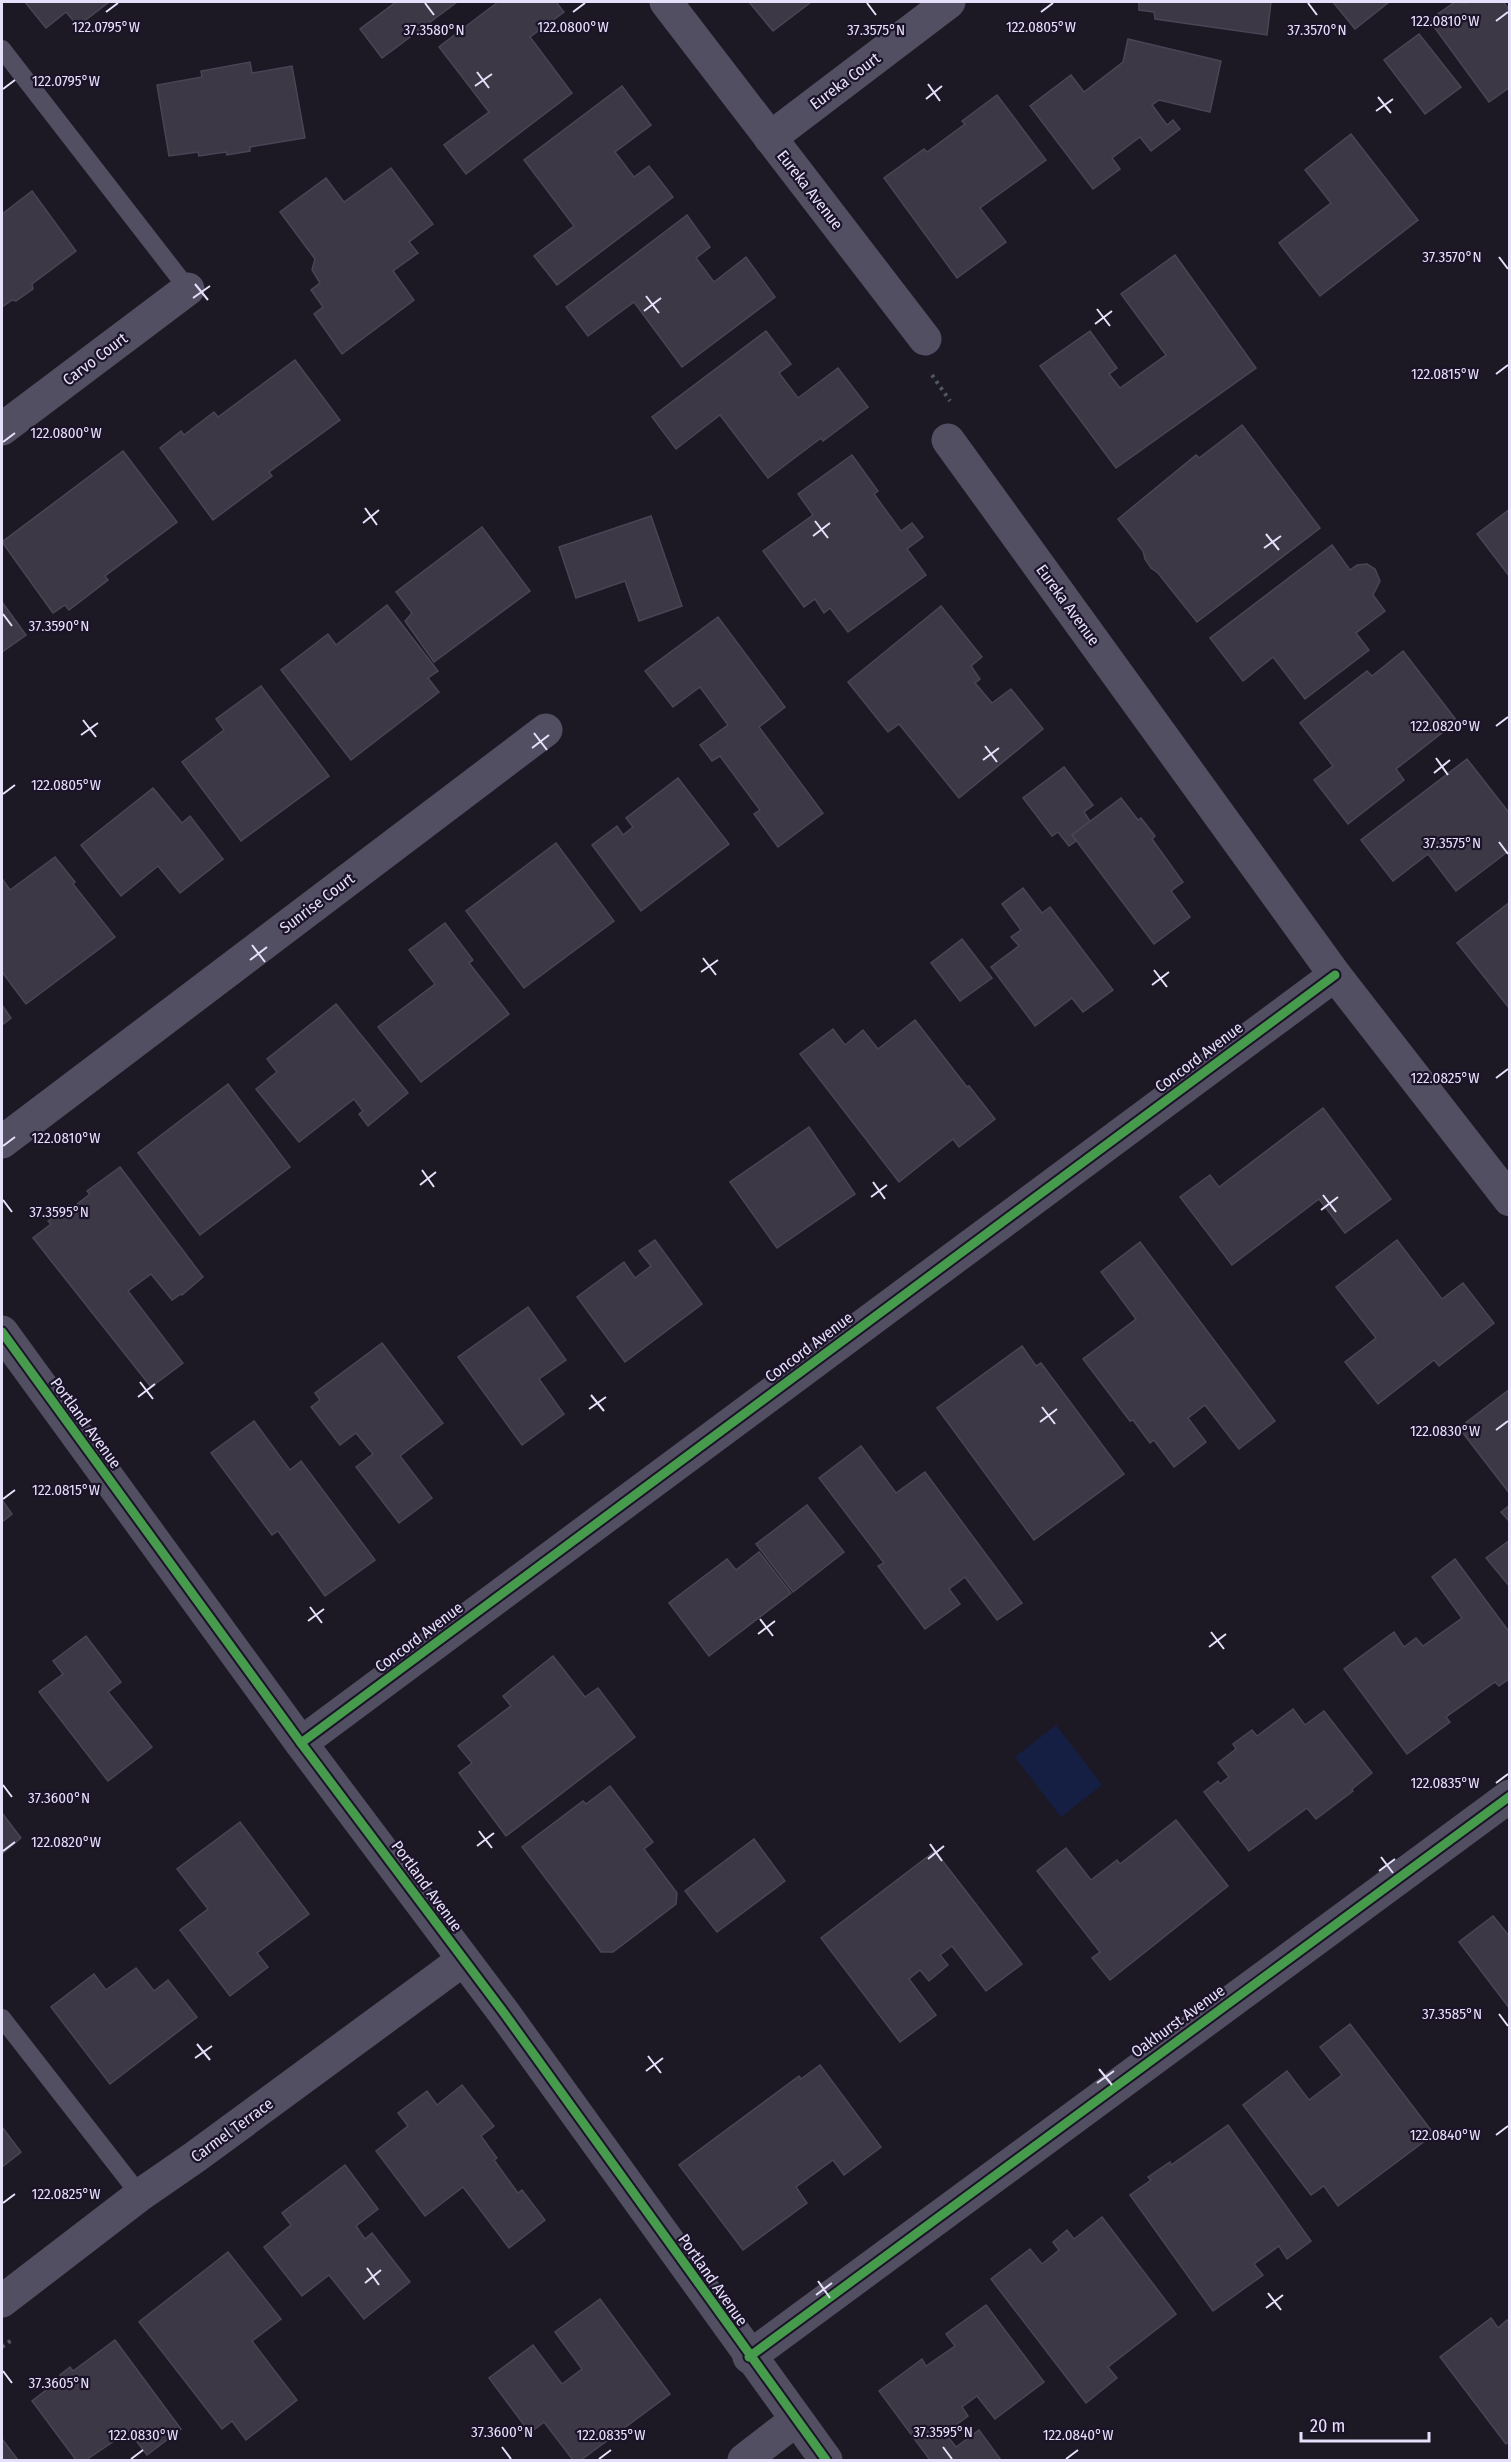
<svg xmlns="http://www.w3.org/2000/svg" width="1511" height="2462" font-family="'Fira Sans Condensed',sans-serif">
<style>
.water{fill:#151f44}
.building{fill:#3c3845;stroke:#4a4556;stroke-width:1.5}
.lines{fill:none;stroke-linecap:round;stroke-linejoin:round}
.path{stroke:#4f5664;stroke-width:4;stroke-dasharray:3 4.5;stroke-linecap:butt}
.lane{stroke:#534f63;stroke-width:18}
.street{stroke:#534f63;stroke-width:33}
.cycleway-casing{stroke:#1b1429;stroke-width:13}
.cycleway{stroke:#469c4c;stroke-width:9}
.ticks{fill:none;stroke:#e7e0fb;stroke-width:2}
.labels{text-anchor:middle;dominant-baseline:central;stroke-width:4.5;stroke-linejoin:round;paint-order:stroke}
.street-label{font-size:16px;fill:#e7e0fb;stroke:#1b1429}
.ticks-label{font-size:15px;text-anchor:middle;fill:#e7e0fb;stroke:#1b1429;stroke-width:4.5;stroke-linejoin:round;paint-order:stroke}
</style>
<rect width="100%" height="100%" fill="#1c1924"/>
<path class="water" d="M1056 1725 1102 1785 1061 1817 1015 1757Z"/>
<g class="building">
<path d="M25 2H109L78 26 66 12 46 28Z"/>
<path d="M396 2H457L382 58 360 29Z"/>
<path d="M498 2H556L564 12 530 37 572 93 466 174 444 145 489 112 439 47Z"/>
<path d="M749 2H811L773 31Z"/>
<path d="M1139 2H1271L1267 35 1155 19 1154 12 1139 10Z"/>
<path d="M1333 2H1389L1355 29Z"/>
<path d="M1455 2 1465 3 1468 2H1503L1510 10V87L1489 102 1429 20Z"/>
<path d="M1419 34 1461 87 1425 114 1384 60Z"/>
<path d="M1128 39 1221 61 1210 112 1159 100 1152 105 1167 125 1173 120 1180 129 1151 151 1140 137 1112 158 1120 169 1093 189 1030 106 1071 75 1084 92 1123 62Z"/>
<path d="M250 62 252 73 292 66 305 138 250 147V151L227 155 226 152 199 156 198 152 169 156 157 85 202 77 201 71Z"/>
<path d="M622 86 651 125 615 152 634 177 649 166 673 197 557 285 534 256 574 226 524 160Z"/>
<path d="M997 95 1046 160 980 208 1006 242 957 278 884 178 924 149 927 152 965 124 962 121Z"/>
<path d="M1351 134 1418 220 1320 296 1279 243 1331 203 1305 170Z"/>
<path d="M391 168 433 224 409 242 418 253 393 271 414 300 342 354 314 314 323 307 311 290 320 283 312 270 315 259 280 212 326 178 344 202Z"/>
<path d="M32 191 76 251 32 284 33 289 16 301 12 300 2 307V214Z"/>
<path d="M687 215 710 247 696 258 714 282 746 257 775 297 682 367 634 302 588 336 566 307Z"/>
<path d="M1175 255 1256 368 1116 468 1040 366 1090 331 1117 368 1109 374 1120 388 1166 355 1121 294Z"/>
<path d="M766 331 791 364 779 373 798 398 838 368 868 407 823 441 821 438 768 478 720 415 676 449 652 417Z"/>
<path d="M295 360 340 420 269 472 272 476 213 520 160 448 181 431 184 435 214 412 218 417Z"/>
<path d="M1242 425 1320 528 1197 622 1158 573 1151 568 1145 559 1143 551 1118 519 1196 455 1199 458Z"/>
<path d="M123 451 177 522 105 576 108 580 69 610 65 605 53 613 2 542Z"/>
<path d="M852 455 878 491 874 494 901 531 912 523 923 537 907 549 926 575 848 632 830 608 824 613 815 599 804 607 763 551 813 515 798 494Z"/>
<path d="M1510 509V577L1477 534Z"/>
<path d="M651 516 682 606 639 621 625 581 576 598 559 547Z"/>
<path d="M482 527 530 591 434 662 405 621 412 613 396 592Z"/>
<path d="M1332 545 1350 570 1357 565 1367 564 1375 569 1380 581 1373 595 1385 611 1356 633 1369 650 1305 699 1273 657 1243 681 1210 638Z"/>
<path d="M2 602 26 635 2 652Z"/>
<path d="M387 605 438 671 428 678 439 692 351 760 281 670 328 634 336 645Z"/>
<path d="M941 606 982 657 971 666 980 679 975 683 992 703 1011 689 1043 729 959 798 899 724 888 732 848 682Z"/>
<path d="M718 617 785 707 759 727 823 813 778 847 754 814 760 810 720 756 712 761 700 745 728 725 700 687 673 707 645 671Z"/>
<path d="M1403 651 1457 721 1396 769 1404 780 1348 824 1314 780 1333 766 1300 723 1367 671 1372 676Z"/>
<path d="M261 686 329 776 241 841 182 762 224 730 216 719Z"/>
<path d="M1467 759 1510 814V850L1456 891 1428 854 1393 881 1361 840Z"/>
<path d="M1064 767 1093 805 1084 812 1090 821 1072 835 1076 841 1069 846 1058 832 1052 836 1023 798Z"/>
<path d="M678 778 729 844 641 911 592 845 617 826 623 835 633 827 626 818Z"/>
<path d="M153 788 182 823 190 816 223 859 180 893 158 866 121 896 81 845Z"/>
<path d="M1121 798 1138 820 1141 818 1155 836 1152 839 1183 882 1171 891 1190 917 1154 944 1072 835Z"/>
<path d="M556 843 614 921 524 988 466 911Z"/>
<path d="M55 857 75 882 73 884 115 937 26 1004 2 972V881L3 880 10 890Z"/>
<path d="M1023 888 1042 913 1050 907 1113 990 1083 1012 1072 998 1035 1026 991 967 1019 946 1011 937 1021 930 1002 904Z"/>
<path d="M1510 902V1009L1457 943Z"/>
<path d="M445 923 473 960 469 963 509 1014 421 1082 378 1027 435 984 409 950Z"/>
<path d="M962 939 992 978 960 1001 931 963Z"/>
<path d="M336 1004 408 1093 368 1126 359 1114 363 1111 354 1099 299 1142 256 1089 277 1072 267 1059Z"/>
<path d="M2 1005 11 1018 2 1025Z"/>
<path d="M915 1020 967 1087 969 1086 995 1119 959 1147 953 1139 899 1182 800 1054 833 1029 845 1045 863 1030 878 1049Z"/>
<path d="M228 1084 290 1167 200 1235 138 1153Z"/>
<path d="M1323 1108 1391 1199 1345 1233 1319 1199 1232 1265 1180 1197 1210 1175 1219 1187Z"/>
<path d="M809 1127 855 1194 777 1248 730 1182Z"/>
<path d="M120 1167 203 1277 182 1295 181 1294 172 1300 151 1274 128 1291 183 1363 151 1387 33 1238 51 1224 48 1221 69 1205 72 1208 90 1194 87 1191Z"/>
<path d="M655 1240 702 1304 625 1362 577 1297 624 1262 635 1278 651 1266 639 1251Z"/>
<path d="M1397 1240 1442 1299 1463 1283 1494 1323 1439 1366 1434 1360 1378 1404 1345 1362 1376 1338 1336 1287Z"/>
<path d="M1140 1242 1275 1421 1239 1449 1205 1405 1188 1418 1206 1442 1174 1467 1154 1440 1150 1443 1133 1420 1130 1421 1083 1359 1136 1319 1101 1272Z"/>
<path d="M528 1307 566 1360 539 1379 564 1414 522 1445 458 1357Z"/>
<path d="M382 1343 443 1423 400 1456 432 1498 399 1523 356 1467 373 1454 356 1433 340 1445 311 1407 320 1400 315 1393Z"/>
<path d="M1022 1346 1036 1366 1041 1363 1124 1474 1034 1540 937 1408Z"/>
<path d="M1510 1389V1494L1459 1428Z"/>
<path d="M254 1421 290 1470 301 1461 375 1560 325 1596 278 1531 272 1535 211 1453Z"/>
<path d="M861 1446 896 1493 925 1472 1022 1603 997 1620 965 1577 949 1589 960 1604 925 1629 878 1566 884 1563 819 1478Z"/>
<path d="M2 1500 12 1514 2 1522Z"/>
<path d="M807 1505 844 1552 793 1592 756 1544Z"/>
<path d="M1510 1505V1522L1501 1512Z"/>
<path d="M1510 1540V1587L1486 1558Z"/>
<path d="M759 1552 791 1593 709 1656 669 1603 727 1559 736 1570Z"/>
<path d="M1455 1559 1510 1633V1678L1499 1686 1495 1682 1446 1717 1450 1722 1407 1754 1344 1669 1394 1632 1404 1647 1416 1638 1423 1646 1462 1618 1432 1577Z"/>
<path d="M86 1636 121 1682 108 1692 152 1747 108 1781 39 1692 63 1674 53 1661Z"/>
<path d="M553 1656 585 1697 598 1688 635 1737 506 1836 459 1773 472 1763 458 1746 511 1706 503 1696Z"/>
<path d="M1293 1709 1305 1725 1324 1711 1372 1773 1352 1789 1353 1791 1316 1819 1307 1808 1249 1851 1204 1792 1218 1781 1220 1784 1229 1777 1218 1763 1236 1749 1233 1744 1252 1730 1257 1736Z"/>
<path d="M610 1786 653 1842 644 1849 677 1893 676 1904 613 1952H601L522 1847 583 1801 586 1804Z"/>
<path d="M2 1813 21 1838 2 1854Z"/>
<path d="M1176 1820 1228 1886 1110 1980 1092 1958 1100 1952 1037 1871 1066 1848 1091 1880 1117 1860 1120 1864Z"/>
<path d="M240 1822 309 1914 257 1953 268 1967 230 1996 180 1930 208 1909 177 1869Z"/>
<path d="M754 1839 785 1881 717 1932 685 1891Z"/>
<path d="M935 1851 1022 1964 986 1991 952 1946 940 1955 948 1965 929 1981 920 1970 909 1979 936 2015 900 2042 821 1938Z"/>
<path d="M1493 1916 1510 1937V2009L1459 1942Z"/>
<path d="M136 1968 154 1991 168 1980 197 2017 110 2084 51 2007 94 1974 106 1990Z"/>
<path d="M1350 2024 1434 2134 1338 2206 1324 2186 1311 2195 1243 2105 1287 2071 1309 2100 1342 2075 1320 2047Z"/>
<path d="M820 2065 881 2147 844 2175 833 2160 796 2187 807 2203 743 2250 679 2165 799 2076 801 2079Z"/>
<path d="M462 2085 494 2126 481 2136 497 2158 494 2160 518 2193 522 2190 545 2220 509 2248 463 2187 425 2216 376 2151 408 2126 398 2113 427 2091 437 2105Z"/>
<path d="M1228 2125 1311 2241 1287 2259 1279 2246 1254 2264 1263 2275 1213 2311 1130 2195 1151 2180 1148 2177 1170 2162 1171 2165Z"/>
<path d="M2 2127 21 2152 2 2167Z"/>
<path d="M345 2165 378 2209 356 2226 365 2239 372 2233 410 2282 364 2319 329 2275 302 2296 264 2247 291 2225 282 2213Z"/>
<path d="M1102 2217 1176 2314 1108 2367 1117 2378 1086 2403 991 2279 1030 2249 1042 2264 1059 2250 1053 2242 1067 2230 1074 2239Z"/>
<path d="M228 2252 281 2319 252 2341 297 2400 246 2440 232 2421 222 2429 139 2322Z"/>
<path d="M600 2299 670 2394 581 2460H573L544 2422 530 2433 489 2378 533 2345 562 2384 582 2369 555 2332Z"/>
<path d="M986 2305 1044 2382 995 2419 977 2396 962 2407 968 2416 945 2433 956 2447 979 2430 1001 2460H930L879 2391 922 2359 926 2366 955 2346 946 2334Z"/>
<path d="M1491 2318 1498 2328 1507 2320 1510 2323V2441L1506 2444 1440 2357Z"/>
<path d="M115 2340 181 2429 147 2455 129 2431 86 2460H76L32 2401 62 2378 60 2375 70 2367 73 2371Z"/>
<path d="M2 2439 18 2460H2Z"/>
</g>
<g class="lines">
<g class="path">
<path d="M932 375 950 401"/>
<path d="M2 2347 13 2339"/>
</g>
<g class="lane">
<path d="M2 49 188 289"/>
<path d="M2 2018 140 2195"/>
</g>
<g class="street">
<path d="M666 2 925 339"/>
<path d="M770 138 949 2"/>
<path d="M2 429 188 289"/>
<path d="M948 440 1335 975 1510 1200"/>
<path d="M2 1142 546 730"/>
<path d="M2 1332 301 1743 504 2013 826 2460"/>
<path d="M301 1743 1335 975"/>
<path d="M2 2301 140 2195 195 2157 463 1960"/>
<path d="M749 2357 1510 1796"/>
<path d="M744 2460 796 2420"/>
</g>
<defs>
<g id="cycleway">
<path d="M2 1332 301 1743 504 2013 826 2460"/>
<path d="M301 1743 1335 975"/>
<path d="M749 2357 1510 1796"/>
</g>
</defs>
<use href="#cycleway" class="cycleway-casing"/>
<use href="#cycleway" class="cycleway"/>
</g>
<path class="ticks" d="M425 3 434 15M867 3 876 15M1308 3 1317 15M106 12 118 3M573 12 585 3M1041 12 1053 3M1496 21 1508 12M477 72 489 88M928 84 940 101M475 86 492 74M3 89 15 80M1378 97 1391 113M926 99 942 86M1376 111 1393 99M1499 257 1508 269M195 284 208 300M646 296 659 313M193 298 210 286M1097 309 1110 326M644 311 661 298M1095 324 1112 311M1496 374 1508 365M3 442 15 433M365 508 377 525M815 521 828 538M363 523 379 510M1266 534 1279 550M813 536 830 523M1264 548 1281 536M3 614 12 626M83 720 96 737M1496 726 1508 717M534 733 547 750M81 735 98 723M985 746 997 762M532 748 549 735M1436 758 1448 775M983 760 999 748M1434 773 1450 760M3 794 15 785M1499 842 1508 854M252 945 265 962M703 958 716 975M250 960 267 947M1154 970 1167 987M701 972 718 960M1152 985 1169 972M1496 1078 1508 1069M3 1146 15 1137M422 1170 434 1187M873 1182 885 1199M420 1185 436 1172M1323 1195 1336 1212M871 1197 887 1185M3 1200 12 1212M1321 1210 1338 1197M140 1382 153 1399M591 1395 604 1411M138 1397 155 1384M1042 1407 1055 1424M589 1409 606 1397M1040 1422 1057 1409M1496 1430 1508 1421M3 1499 15 1490M310 1607 322 1623M760 1619 773 1636M308 1621 324 1609M1211 1632 1224 1649M758 1634 775 1621M1209 1647 1226 1634M1496 1783 1508 1774M3 1785 12 1797M479 1831 492 1848M930 1844 942 1861M477 1846 494 1833M3 1851 15 1842M1381 1857 1393 1873M928 1859 944 1846M1379 1871 1395 1859M1499 2014 1508 2026M197 2044 210 2060M648 2056 661 2073M195 2058 212 2046M1099 2069 1112 2085M646 2071 663 2058M1097 2083 1114 2071M1496 2135 1508 2126M3 2203 15 2194M367 2268 379 2285M818 2281 830 2298M365 2283 381 2270M1268 2293 1281 2310M816 2295 832 2283M1266 2308 1283 2295M3 2371 12 2383M502 2447 511 2459M943 2447 952 2459M131 2459 143 2450M599 2459 611 2450M1066 2459 1078 2450"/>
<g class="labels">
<g class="street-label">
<text transform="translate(845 81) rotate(-37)">Eureka Court</text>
<text transform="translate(810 190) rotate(52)">Eureka Avenue</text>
<text transform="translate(95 359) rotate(-37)">Carvo Court</text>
<text transform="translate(1068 605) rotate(54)">Eureka Avenue</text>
<text transform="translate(317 903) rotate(-37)">Sunrise Court</text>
<text transform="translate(1199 1057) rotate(-37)">Concord Avenue</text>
<text transform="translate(809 1347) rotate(-37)">Concord Avenue</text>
<text transform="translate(86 1423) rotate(54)">Portland Avenue</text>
<text transform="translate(419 1637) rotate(-37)">Concord Avenue</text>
<text transform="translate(427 1886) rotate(54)">Portland Avenue</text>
<text transform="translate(1178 2021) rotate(-36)">Oakhurst Avenue</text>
<text transform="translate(232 2130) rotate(-36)">Carmel Terrace</text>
<text transform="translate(713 2280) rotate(55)">Portland Avenue</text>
</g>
</g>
<g class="ticks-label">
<text x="1445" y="26">122.0810°W</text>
<text x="106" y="32">122.0795°W</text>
<text x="573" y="32">122.0800°W</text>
<text x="1041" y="32">122.0805°W</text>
<text x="434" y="35">37.3580°N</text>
<text x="876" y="35">37.3575°N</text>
<text x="1317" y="35">37.3570°N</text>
<text x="66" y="86">122.0795°W</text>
<text x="1452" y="262">37.3570°N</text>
<text x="1445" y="379">122.0815°W</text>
<text x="66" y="438">122.0800°W</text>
<text x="59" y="631">37.3590°N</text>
<text x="1445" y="731">122.0820°W</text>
<text x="66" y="790">122.0805°W</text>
<text x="1452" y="848">37.3575°N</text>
<text x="1445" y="1083">122.0825°W</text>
<text x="66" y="1143">122.0810°W</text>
<text x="59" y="1217">37.3595°N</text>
<text x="1445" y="1436">122.0830°W</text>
<text x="66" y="1495">122.0815°W</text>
<text x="1445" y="1788">122.0835°W</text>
<text x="59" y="1803">37.3600°N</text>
<text x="66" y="1847">122.0820°W</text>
<text x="1452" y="2019">37.3585°N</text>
<text x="1445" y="2140">122.0840°W</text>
<text x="66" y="2199">122.0825°W</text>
<text x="59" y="2388">37.3605°N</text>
<text x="502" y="2437">37.3600°N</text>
<text x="943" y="2437">37.3595°N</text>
<text x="143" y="2440">122.0830°W</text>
<text x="611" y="2440">122.0835°W</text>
<text x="1078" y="2440">122.0840°W</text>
</g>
<rect width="1511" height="2462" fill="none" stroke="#e7e0fb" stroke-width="6"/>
<path d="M1301 2432v9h128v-9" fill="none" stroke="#e7e0fb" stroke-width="3"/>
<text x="1310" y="2432" font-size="18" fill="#e7e0fb" stroke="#1b1429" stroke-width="4.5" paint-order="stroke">20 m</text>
</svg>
